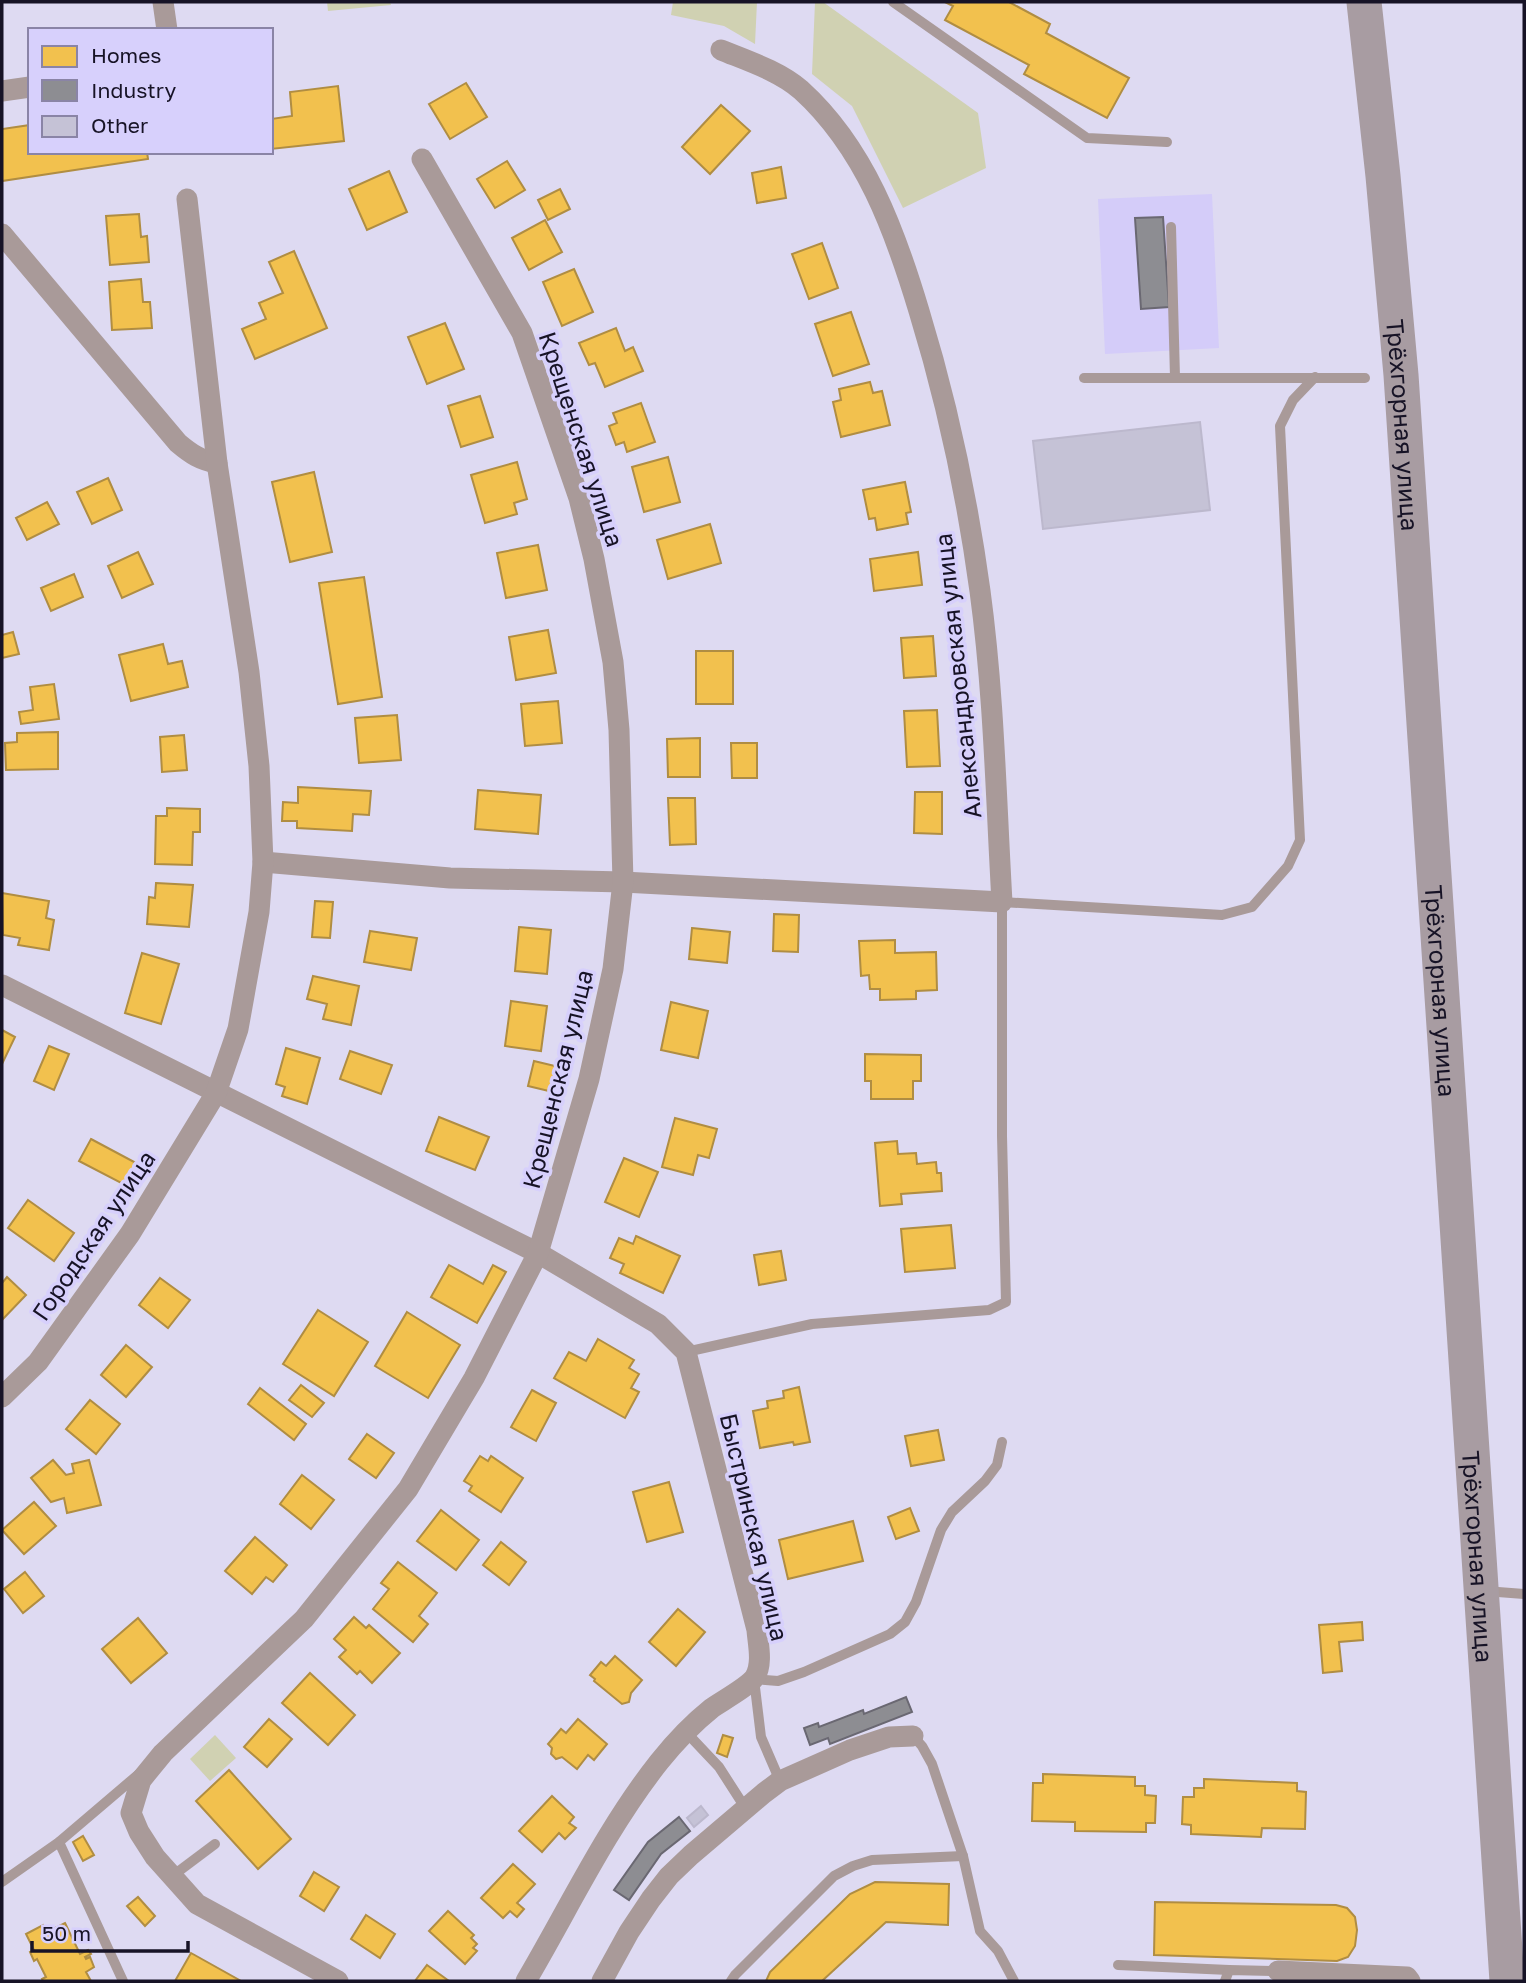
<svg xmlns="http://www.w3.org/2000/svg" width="1526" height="1983" font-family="'Golos Text',sans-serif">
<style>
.built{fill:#d4ccf9}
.green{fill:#d0d1b2}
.homes{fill:#f2c14e;stroke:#b08d42;stroke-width:2}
.industry{fill:#8d8d92;stroke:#6a6872;stroke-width:2}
.building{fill:#c5c2d6;stroke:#bcb8cd;stroke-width:2}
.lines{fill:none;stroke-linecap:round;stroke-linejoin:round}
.service{stroke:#a99a99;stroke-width:10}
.minor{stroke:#a99a99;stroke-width:21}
.trunk{stroke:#a89ca2;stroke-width:35}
.labels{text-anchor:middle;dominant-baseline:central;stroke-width:7;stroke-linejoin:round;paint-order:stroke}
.street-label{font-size:24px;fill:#171326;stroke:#d7d0fc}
</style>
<rect width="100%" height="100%" fill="#dedaf2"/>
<path class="built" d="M1212 194 1219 348 1105 354 1098 199Z"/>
<g class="green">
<path d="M327 2H390L391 5 328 11Z"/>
<path d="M673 2H757L755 44 724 26 671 15Z"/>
<path d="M815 2H823L978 113 986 168 903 208 852 106 812 74Z"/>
<path d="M215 1735 236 1758 210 1781 190 1759Z"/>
</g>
<g class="homes">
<path d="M945 2H1009L1050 24 1046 33 1129 78 1107 118 1024 74 1029 65 945 20 953 6Z"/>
<path d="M466 83 487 117 450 139 429 104Z"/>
<path d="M338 86 344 141 271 149V119L292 116 290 92Z"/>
<path d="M721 105 750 131 710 174 682 147Z"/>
<path d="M30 125V152H147L148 159 2 181V129Z"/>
<path d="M507 161 525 190 495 208 477 179Z"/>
<path d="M781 167 786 198 757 203 752 173Z"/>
<path d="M389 171 407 212 367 230 349 189Z"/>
<path d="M560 189 570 209 548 220 538 200Z"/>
<path d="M139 214 141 237 147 236 149 262 110 265 106 216Z"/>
<path d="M545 220 562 252 529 270 512 238Z"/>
<path d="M822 243 838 288 809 299 792 254Z"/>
<path d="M294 251 327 328 255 359 242 329 266 319 259 303 283 293 269 262Z"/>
<path d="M574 269 593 312 562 326 543 282Z"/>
<path d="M141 279 143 302H150L152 328 112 330 109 282Z"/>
<path d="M851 312 869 364 833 376 815 324Z"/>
<path d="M445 323 464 369 427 384 408 337Z"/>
<path d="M616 328 625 351 633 347 643 371 605 387 595 363 589 365 579 343Z"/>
<path d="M870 382 873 393 882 391 890 425 841 437 833 402 841 400 839 389Z"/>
<path d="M480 396 493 437 461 447 448 406Z"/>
<path d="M641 403 655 442 627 452 624 442 616 445 609 426 617 423 613 413Z"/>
<path d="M668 457 680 502 644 512 632 467Z"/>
<path d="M517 462 527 499 514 503 517 514 485 523 471 475Z"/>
<path d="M314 472 332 552 290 562 272 482Z"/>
<path d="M108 478 122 510 92 524 77 492Z"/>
<path d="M905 482 911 512 906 513 908 524 877 530 875 518 869 519 863 490Z"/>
<path d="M47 502 59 524 27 540 16 518Z"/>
<path d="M710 524 721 563 668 579 657 540Z"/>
<path d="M538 545 547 590 506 598 497 553Z"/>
<path d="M138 552 153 584 122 598 108 566Z"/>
<path d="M918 552 922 585 874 591 870 559Z"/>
<path d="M74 574 83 597 51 611 41 588Z"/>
<path d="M364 577 382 697 338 704 319 583Z"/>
<path d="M548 630 556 673 516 680 509 637Z"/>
<path d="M13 632 19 654 2 658V635Z"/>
<path d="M933 636 936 676 904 678 901 638Z"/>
<path d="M163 644 168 664 182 661 188 687 131 701 119 655Z"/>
<rect x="696" y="651" width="37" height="53"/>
<path d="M54 684 59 719 21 724 19 712 33 710 30 687Z"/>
<path d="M558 701 562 743 525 746 521 704Z"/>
<path d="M937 710 940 766 907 767 904 711Z"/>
<path d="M397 715 401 760 359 763 355 718Z"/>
<path d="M58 732V769L6 770 5 743 17 742V733Z"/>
<path d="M184 735 187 770 162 772 160 737Z"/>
<path d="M700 738V777H668L667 739Z"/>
<path d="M731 743H757V778H732Z"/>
<path d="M298 787 371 791 369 815 353 814 352 831 297 828V821H282L283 802 298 803Z"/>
<path d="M478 790 541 795 538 834 475 829Z"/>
<path d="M915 792H942V834L914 833Z"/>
<path d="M668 798H695L696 844 670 845Z"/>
<path d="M167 808 200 809V832H193L192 865 155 864 156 816H167Z"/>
<path d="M156 883 193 885 189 927 147 924 149 897 155 898Z"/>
<path d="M2 893 49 901 46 918 54 920 49 950 18 945 20 938 3 935Z"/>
<path d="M315 901 333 902 330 938 312 937Z"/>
<path d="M774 914 799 915 798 952 773 951Z"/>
<path d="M519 927 551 930 547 974 515 971Z"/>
<path d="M692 928 730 932 727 963 689 959Z"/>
<path d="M370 931 417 938 411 970 364 962Z"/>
<path d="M895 940V953L936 952 937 990 916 991V999L880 1000V989H870L869 975 861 976 859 941Z"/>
<path d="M142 953 179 964 161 1024 125 1013Z"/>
<path d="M313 976 359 986 351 1025 323 1019 327 1004 307 999Z"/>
<path d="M511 1001 547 1006 541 1051 505 1046Z"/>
<path d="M671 1002 708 1011 698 1058 661 1050Z"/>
<path d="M2 1030 15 1037 2 1064Z"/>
<path d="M49 1046 69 1054 54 1090 34 1081Z"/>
<path d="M286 1048 320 1058 307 1104 282 1096 285 1087 276 1084Z"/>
<path d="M350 1051 392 1065 381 1094 340 1079Z"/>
<path d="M865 1054 921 1055V1081H913V1099H871V1081H865Z"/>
<path d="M534 1061 559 1067 553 1092 528 1086Z"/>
<path d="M439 1117 489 1137 475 1170 426 1151Z"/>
<path d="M675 1118 717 1129 709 1158 698 1155 693 1175 662 1167Z"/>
<path d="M91 1139 136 1163 125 1185 79 1161Z"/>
<path d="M897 1141 898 1154 916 1153 917 1164 936 1162 937 1173H941L942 1191 901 1194 902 1204 880 1206 875 1143Z"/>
<path d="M624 1158 658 1172 639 1217 605 1202Z"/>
<path d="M28 1200 74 1233 54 1261 8 1228Z"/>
<path d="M951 1225 955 1268 905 1272 901 1229Z"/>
<path d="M636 1236 680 1256 663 1293 620 1273 624 1264 610 1258 619 1238 633 1244Z"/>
<path d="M781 1251 786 1280 759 1285 754 1255Z"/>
<path d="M449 1265 483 1284 493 1265 506 1272 477 1323 431 1297Z"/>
<path d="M7 1277 26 1295 2 1320V1283Z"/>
<path d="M160 1278 190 1300 168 1328 139 1305Z"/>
<path d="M318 1310 368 1342 334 1396 283 1364Z"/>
<path d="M407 1312 460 1345 428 1398 375 1366Z"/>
<path d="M598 1339 634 1360 629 1368 639 1374 631 1388 639 1392 625 1418 554 1378 569 1352 586 1361Z"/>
<path d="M126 1345 152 1367 126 1397 101 1375Z"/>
<path d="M301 1385 324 1403 312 1417 289 1400Z"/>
<path d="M799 1387 810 1442 794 1445 793 1442 760 1448 753 1411 768 1408 767 1401 784 1398 783 1391Z"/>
<path d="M260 1388 306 1424 294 1440 248 1404Z"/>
<path d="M532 1390 556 1403 536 1441 511 1427Z"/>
<path d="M90 1400 120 1424 96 1454 66 1429Z"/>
<path d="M938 1430 944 1460 911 1466 905 1436Z"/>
<path d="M367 1434 394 1453 376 1478 349 1459Z"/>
<path d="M480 1456 488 1461 491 1456 523 1478 501 1512 469 1491 472 1486 464 1481Z"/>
<path d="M53 1460 66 1475 74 1473 72 1464 89 1460 101 1505 67 1513 64 1498 51 1502 31 1478Z"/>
<path d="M302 1475 334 1500 311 1529 280 1504Z"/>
<path d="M669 1482 683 1532 647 1542 633 1492Z"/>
<path d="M34 1502 56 1526 24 1554 2 1530Z"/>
<path d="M910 1508 919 1531 896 1539 888 1517Z"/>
<path d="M441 1510 479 1540 456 1570 417 1541Z"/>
<path d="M853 1521 863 1561 788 1579 779 1540Z"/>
<path d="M255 1537 287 1565 273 1582 266 1577 252 1594 225 1571Z"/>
<path d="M501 1542 526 1562 509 1585 483 1565Z"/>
<path d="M398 1562 437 1593 419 1616 428 1624 413 1642 373 1609 389 1589 381 1583Z"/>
<path d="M25 1572 44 1596 23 1613 4 1589Z"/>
<path d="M678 1609 705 1632 676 1666 649 1642Z"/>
<path d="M354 1617 366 1628 369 1625 400 1653 372 1683 360 1671 357 1674 339 1657 346 1650 334 1639Z"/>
<path d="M138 1618 167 1653 131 1683 102 1649Z"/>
<path d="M1362 1622 1363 1640 1339 1642 1342 1671 1323 1673 1319 1625Z"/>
<path d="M615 1656 642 1680 631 1693 629 1702 622 1704 594 1681 595 1679 590 1675 601 1662 606 1666Z"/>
<path d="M310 1673 355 1715 328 1745 282 1703Z"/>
<path d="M269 1719 292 1739 267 1767 244 1747Z"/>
<path d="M578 1719 607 1744 594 1760 588 1755 577 1769 562 1757 556 1759 551 1754 552 1748 548 1744 561 1729 566 1733Z"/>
<path d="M723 1735 733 1738 727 1757 717 1753Z"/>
<path d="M229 1770 291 1839 258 1869 196 1801Z"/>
<path d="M1043 1774 1135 1777V1786H1145V1795L1156 1796 1155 1823H1146V1832L1075 1831V1822L1032 1821 1033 1783H1043Z"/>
<path d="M1204 1779 1297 1783V1791L1306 1792 1305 1829 1262 1828 1261 1837 1191 1834V1825L1182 1824 1183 1797H1194V1788H1204Z"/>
<path d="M552 1796 574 1817 569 1823 576 1828 565 1839 559 1833 542 1852 519 1831Z"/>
<path d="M83 1836 94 1855 83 1861 73 1842Z"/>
<path d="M513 1864 535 1884 517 1903 524 1909 517 1917 510 1911 503 1918 481 1898Z"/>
<path d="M314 1872 339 1887 324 1911 300 1896Z"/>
<path d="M875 1882 949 1884 948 1925 886 1922 822 1981H766L770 1972 850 1894Z"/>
<path d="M138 1897 155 1916 145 1926 127 1906Z"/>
<path d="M1155 1902 1336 1905 1347 1908 1355 1917 1357 1930 1355 1946 1348 1957 1337 1961 1154 1955Z"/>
<path d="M448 1911 474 1935 471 1938 477 1944 473 1948 477 1951 465 1964 429 1931Z"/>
<path d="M366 1915 395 1934 380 1958 351 1939Z"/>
<path d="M65 1923 80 1954 88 1950 91 1954 85 1957 86 1959 90 1957 94 1967 86 1972 91 1981H43L42 1979 46 1977 37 1959 34 1961 30 1952 34 1950 26 1934 43 1925 47 1932Z"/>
<path d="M191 1953 241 1981H175Z"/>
<path d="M427 1965 449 1981H415Z"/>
</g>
<g class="industry">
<path d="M1163 217 1169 307 1141 309 1135 218Z"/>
<path d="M906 1697 912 1712 830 1744 828 1738 810 1745 804 1728 818 1723 819 1727 863 1710 864 1714Z"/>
<path d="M679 1817 690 1831 661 1854 629 1900 614 1890 648 1842Z"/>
</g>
<g class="building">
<path d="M1200 422 1210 510 1043 529 1033 441Z"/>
<path d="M701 1806 708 1815 694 1827 687 1818Z"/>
</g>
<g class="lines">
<g class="service">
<path d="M893 2 1087 138 1167 142"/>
<path d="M1171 227 1175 377"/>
<path d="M1084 378H1365"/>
<path d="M686 1352 812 1324 989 1310 1006 1302 1002 1136V902L1222 915 1252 907 1288 866 1300 840 1280 426 1293 400 1315 377"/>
<path d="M1485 1591 1524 1594"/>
<path d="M685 1731 719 1767 746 1809"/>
<path d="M913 1736 922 1746 932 1764 963 1856 980 1931 998 1951 1014 1981"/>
<path d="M780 1781 761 1737 754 1679 778 1681 804 1672 890 1634 905 1622 916 1602 941 1530 952 1512 985 1481 997 1465 1002 1442"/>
<path d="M59 1842 123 1981"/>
<path d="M171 1877 215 1844"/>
<path d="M2 1882 59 1842 140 1773"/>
<path d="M1118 1965 1229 1970"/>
<path d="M731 1981 735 1975 834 1876 853 1866 872 1860 963 1856"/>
<path d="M1225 1981 1229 1970 1278 1971"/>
</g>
<g class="minor">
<path d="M163 2 167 30"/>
<path d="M2 91 30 87"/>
<path d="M2 234 178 443C191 454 200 460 217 463"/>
<path d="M263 862 450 878 623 882 1002 902C996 798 994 694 980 591 967 496 947 402 919 311 895 231 865 148 801 90 779 71 748 61 721 50"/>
<path d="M2 985 538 1253 658 1324 686 1352 757 1630C758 1644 763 1663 755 1677 749 1686 722 1701 712 1708 692 1724 675 1742 659 1762 606 1829 569 1908 526 1981"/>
<path d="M2 1397 38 1362 130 1234 216 1093 238 1029 259 912 263 862 259 766 249 672 217 463 187 199"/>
<path d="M1278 1971 1407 1977 1410 1981"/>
<path d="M338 1981 197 1904 155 1857 139 1832 131 1813 141 1780 163 1753 304 1619 408 1489 474 1378 538 1253 589 1079 613 969 623 882 619 730 613 662 594 559 579 498 522 333 422 159"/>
<path d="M602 1981 629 1932 651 1899 669 1876 691 1855 764 1793 780 1781 850 1750 889 1737 913 1736"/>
</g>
<path class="trunk" id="s1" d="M1364 2 1383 176 1401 375 1507 1981"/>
</g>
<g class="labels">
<g class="street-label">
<text stroke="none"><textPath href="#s1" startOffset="425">Трёхгорная улица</textPath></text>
<text transform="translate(582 439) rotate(72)">Крещенская улица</text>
<text transform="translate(957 676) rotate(-96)">Александровская улица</text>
<text stroke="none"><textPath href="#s1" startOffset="992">Трёхгорная улица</textPath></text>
<text transform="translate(557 1079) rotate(-76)">Крещенская улица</text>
<text transform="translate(93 1235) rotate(-56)">Городская улица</text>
<text transform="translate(755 1527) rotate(77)">Быстринская улица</text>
<text stroke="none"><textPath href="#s1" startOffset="1559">Трёхгорная улица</textPath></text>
</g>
</g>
<rect width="1526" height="1983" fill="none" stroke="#171326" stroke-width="7"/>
<rect x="28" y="28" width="245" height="126" fill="#d7d0fc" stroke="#8a84a6" stroke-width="2"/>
<rect x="42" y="46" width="35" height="21" fill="#f2c14e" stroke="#8a84a6" stroke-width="2"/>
<text x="91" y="63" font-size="21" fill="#171326">Homes</text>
<rect x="42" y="80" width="35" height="21" fill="#8d8d92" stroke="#8a84a6" stroke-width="2"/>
<text x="91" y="98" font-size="21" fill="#171326">Industry</text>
<rect x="42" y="116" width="35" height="21" fill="#c5c2d6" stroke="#8a84a6" stroke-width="2"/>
<text x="91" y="133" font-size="21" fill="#171326">Other</text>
<path d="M32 1941v10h156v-10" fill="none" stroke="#171326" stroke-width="3.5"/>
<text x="42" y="1941" font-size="21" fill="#171326" stroke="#d7d0fc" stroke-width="5" paint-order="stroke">50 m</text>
</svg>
